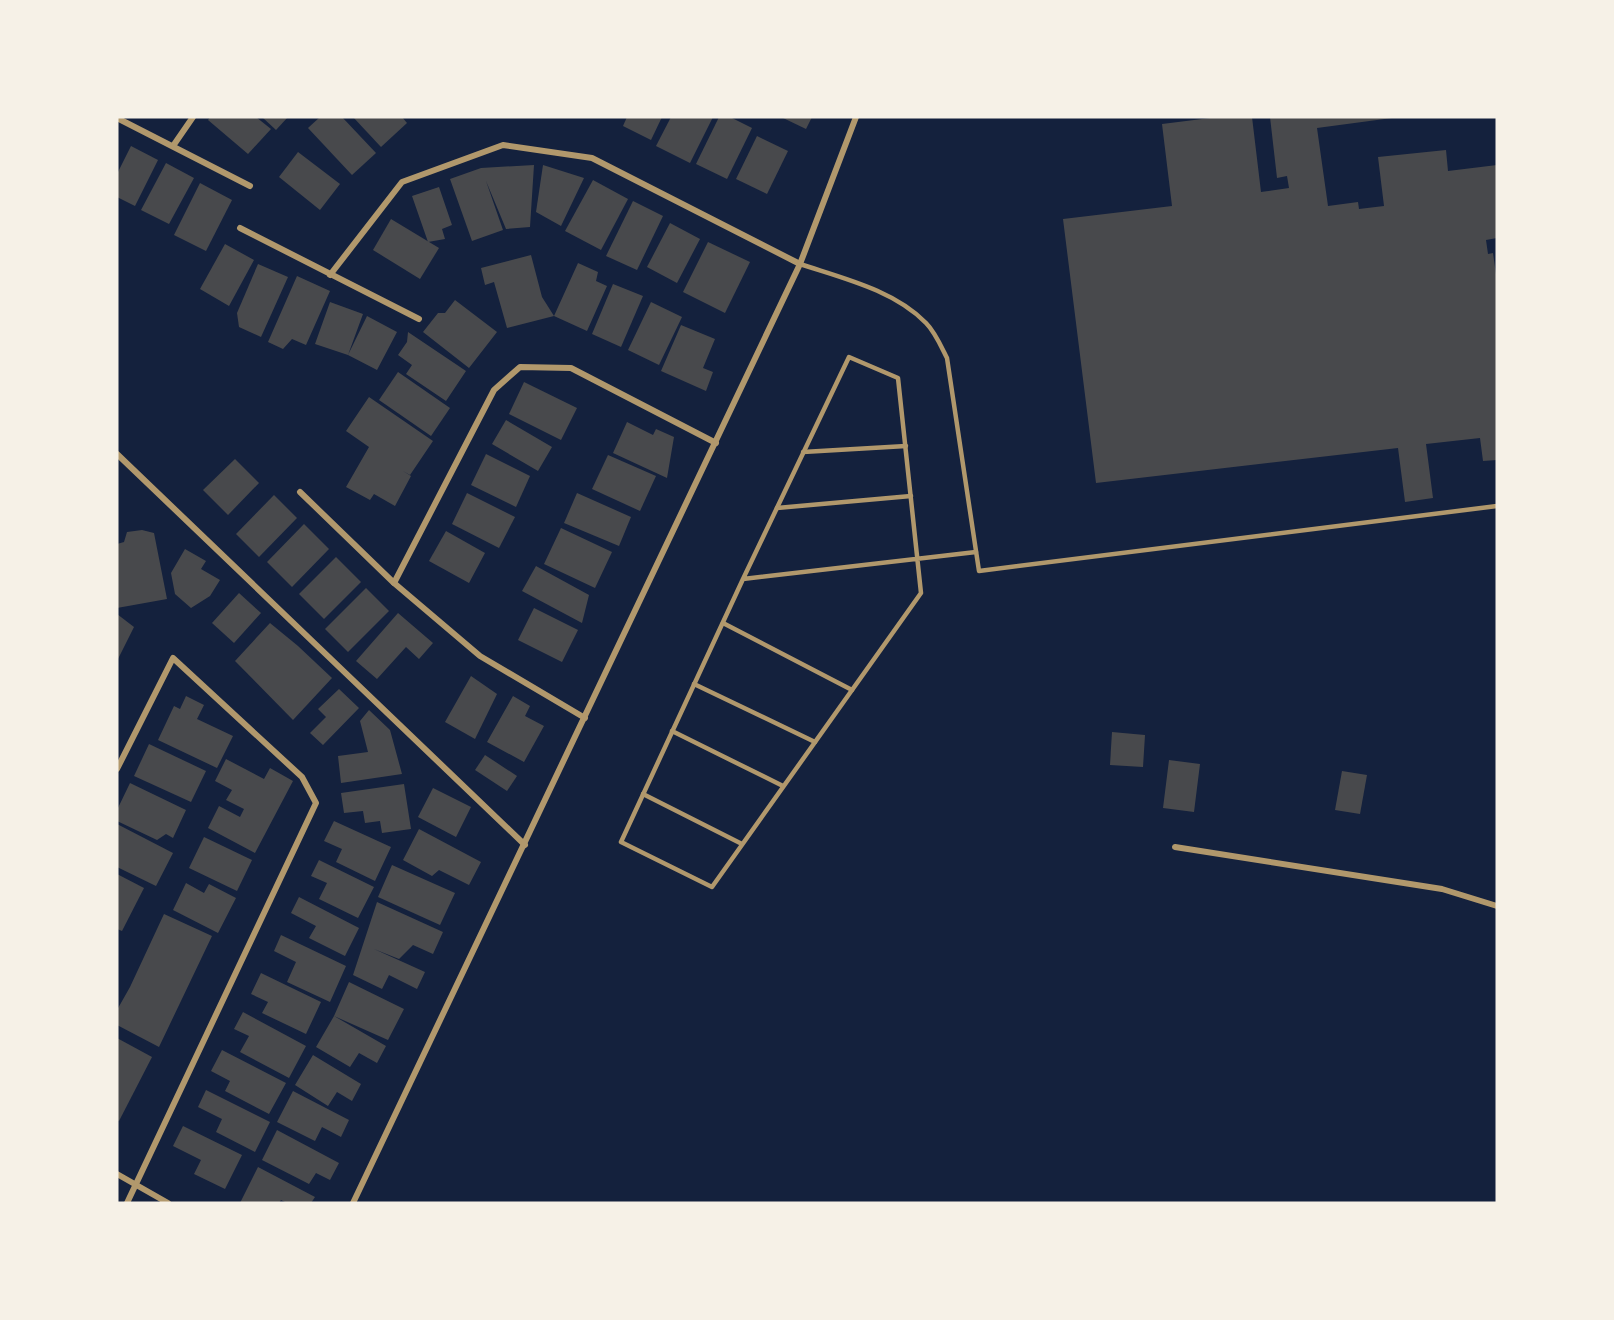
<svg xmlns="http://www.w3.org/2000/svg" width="1614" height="1320" font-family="'PT Sans',sans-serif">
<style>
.building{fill:#48494c}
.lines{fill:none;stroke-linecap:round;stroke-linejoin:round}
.service{stroke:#b1986c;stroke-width:4.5}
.minor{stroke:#b1986c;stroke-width:6}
</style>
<rect width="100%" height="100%" fill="#14213d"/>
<g class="building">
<path d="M210 117H256L271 129 248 154 208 120Z"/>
<path d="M262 117H288L276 130Z"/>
<path d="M320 117H342L376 153 352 175 308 128Z"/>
<path d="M353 117H402L407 123 381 147Z"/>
<path d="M627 117H662L651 140 623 126Z"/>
<path d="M671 117H713L690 163 656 146Z"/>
<path d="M719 117H730L752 128 727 179 696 164Z"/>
<path d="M781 117H812L806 129Z"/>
<path d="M1218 117H1252L1261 192 1289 188 1287 176 1277 178 1270 117H1392V118L1317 128 1328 206 1358 202 1359 209 1384 206 1378 157 1446 150 1448 171 1497 165V238L1486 240 1488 254 1493 253 1496 274H1497V460L1483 461 1480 438 1426 444 1433 498 1405 502 1398 448 1096 483 1063 219 1172 206 1162 124Z"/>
<path d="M757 136 788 151 767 194 736 179Z"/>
<path d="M131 146 158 160 135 206 117 197V174Z"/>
<path d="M298 152 340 184 320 210 279 177Z"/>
<path d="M166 163 194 178 169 224 141 210Z"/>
<path d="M534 165 530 227 506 229 486 181 503 230 472 241 450 179 481 168Z"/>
<path d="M543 165 584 178 561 226 536 212Z"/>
<path d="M593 180 628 199 601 250 565 231Z"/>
<path d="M200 183 232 200 206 251 174 235Z"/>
<path d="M439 187 452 225 442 229 445 239 428 242 412 196Z"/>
<path d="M633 201 663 216 637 270 606 256Z"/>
<path d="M391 219 439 248 420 279 373 250Z"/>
<path d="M670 223 700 239 677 283 647 267Z"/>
<path d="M708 242 750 262 725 313 683 292Z"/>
<path d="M225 244 254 260 229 306 200 289Z"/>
<path d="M531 255 542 297 554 316 578 263 598 272 596 281 607 286 587 331 554 316 507 328 494 282 485 285 481 268Z"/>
<path d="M258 264 288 277 261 337 239 327 237 313Z"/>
<path d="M297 276 330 291 306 345 292 339 283 349 268 342Z"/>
<path d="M613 284 643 296 621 347 592 334Z"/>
<path d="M455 300 497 332 469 368 423 332 438 313H445Z"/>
<path d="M330 302 363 314 348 355 367 316 397 332 377 370 348 355 315 344Z"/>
<path d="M651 302 682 317 659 365 628 350Z"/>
<path d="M681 325 715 339 703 368 713 372 706 391 661 371Z"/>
<path d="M408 332 466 371 446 401 406 374 412 365 398 355 407 342Z"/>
<path d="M398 372 450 408 431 436 379 400Z"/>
<path d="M524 382 577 408 561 440 509 414Z"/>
<path d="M369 397 433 441 410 475 403 471 411 476 395 506 374 494 370 500 346 487 369 447 346 431Z"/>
<path d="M506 420 552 447 538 471 492 444Z"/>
<path d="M627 422 653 435 656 429 674 437 667 478 613 453Z"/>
<path d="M486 454 530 476 516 507 471 485Z"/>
<path d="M608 455 656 476 640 511 592 489Z"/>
<path d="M235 459 259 483 228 515 203 490Z"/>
<path d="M467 493 515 517 499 548 452 524Z"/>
<path d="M577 493 631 517 619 546 564 523Z"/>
<path d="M274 495 297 518 259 557 236 534Z"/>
<path d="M304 524 329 549 292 587 267 562Z"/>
<path d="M561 528 612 552 595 588 544 564Z"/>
<path d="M142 530 154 533 167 599 117 608V544L124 542 127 532Z"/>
<path d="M446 531 485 553 469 583 429 561Z"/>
<path d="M185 549 206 561 201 569 220 580 210 596 191 608 175 594 171 573Z"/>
<path d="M336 557 361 582 324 619 299 594Z"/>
<path d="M536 566 589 595 582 623 522 591Z"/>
<path d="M366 588 389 611 348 652 325 629Z"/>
<path d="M239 593 261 613 234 643 212 623Z"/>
<path d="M534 608 578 630 562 662 518 640Z"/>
<path d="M398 613 433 643 419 659 406 647 377 679 356 661Z"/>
<path d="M117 614 134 627 117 661Z"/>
<path d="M270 623 298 646 332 678 293 720 235 661Z"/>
<path d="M471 676 497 694 475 739 445 722Z"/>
<path d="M339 689 359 708 323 745 310 733 326 717 318 709Z"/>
<path d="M186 696 204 705 197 719 233 736 217 768 158 740 174 706 180 709Z"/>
<path d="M513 696 530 706 525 716 544 726 524 762 487 742Z"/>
<path d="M369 710 390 730 402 774 341 783 338 756 368 752 360 721Z"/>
<path d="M1112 732 1145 735 1143 767 1110 765Z"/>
<path d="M149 744 206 771 191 802 134 776Z"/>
<path d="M485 755 517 776 507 791 475 770Z"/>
<path d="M226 759 264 779 270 768 293 781 255 853 208 828 219 806 240 817 244 809 226 800 232 790 215 781Z"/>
<path d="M1169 760 1200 764 1194 812 1163 808Z"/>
<path d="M1342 771 1367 775 1360 814 1335 810Z"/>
<path d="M130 783 186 810 173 838 166 834 157 840 117 821V810Z"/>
<path d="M404 784 411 829 382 833 380 821 365 823 363 811 344 813 341 793Z"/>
<path d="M433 788 471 807 456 837 418 817Z"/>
<path d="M334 821 391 847 375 881 336 862 342 849 324 841Z"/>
<path d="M117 824 173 853 156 886 117 867Z"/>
<path d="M419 829 481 862 469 885 439 870 432 876 403 860Z"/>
<path d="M204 837 252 860 237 891 189 868Z"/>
<path d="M319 860 374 887 358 918 319 899 327 883 311 876Z"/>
<path d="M392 865 455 893 440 925 378 897Z"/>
<path d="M117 874 144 888 122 931 117 929Z"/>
<path d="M186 883 204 893 209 884 236 898 218 933 173 910Z"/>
<path d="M299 897 359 928 345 956 309 938 316 926 291 913Z"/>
<path d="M377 902 443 932 433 954 413 945 399 959 374 949 425 972 417 989 389 975 382 989 353 975Z"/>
<path d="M164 914 212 936 159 1047 117 1025V1010L130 987Z"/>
<path d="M281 935 346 966 330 1002 287 982 296 962 274 951Z"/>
<path d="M261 973 321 1002 306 1034 262 1013 268 1002 251 994Z"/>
<path d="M349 982 404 1009 388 1040 334 1016 386 1046 377 1063 359 1053 350 1067 316 1047 334 1016Z"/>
<path d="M243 1012 306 1046 289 1078 240 1052 249 1036 234 1029Z"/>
<path d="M117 1038 152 1057 119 1121 117 1120Z"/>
<path d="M222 1050 286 1083 269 1114 225 1091 230 1081 211 1071Z"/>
<path d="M313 1055 361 1084 352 1101 337 1092 328 1106 295 1085Z"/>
<path d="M206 1090 270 1122 255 1152 216 1132 222 1119 198 1107Z"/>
<path d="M293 1091 349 1120 341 1137 322 1127 315 1141 277 1122Z"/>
<path d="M183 1126 242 1155 225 1189 194 1174 201 1160 173 1146Z"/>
<path d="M277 1130 339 1163 330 1180 316 1173 309 1184 262 1160Z"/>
<path d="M258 1167 315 1197 311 1203H287L281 1200 279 1203H240Z"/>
</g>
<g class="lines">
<g class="service">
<path d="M800 264C842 278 894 290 926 323 935 332 941 346 947 358L979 571 1497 506"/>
<path d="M803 452 906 446"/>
<path d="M777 508 911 496"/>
<path d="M743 579 849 357 898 378 921 593 712 887 621 842 743 579 976 552"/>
<path d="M723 623 852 690"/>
<path d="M694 684 815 742"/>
<path d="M672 731 783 786"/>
<path d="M643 794 742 844"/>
</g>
<g class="minor">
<path d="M117 118 250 186"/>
<path d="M173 146 193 117"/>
<path d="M240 228 419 319"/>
<path d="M330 275 402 182 503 145 592 158 800 264"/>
<path d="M117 454 525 845"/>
<path d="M300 492 394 583 480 656 585 718"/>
<path d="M394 583 494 390 520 367 571 368 716 443"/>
<path d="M117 769 173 658 302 777 316 803 127 1203"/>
<path d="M1175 847 1442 889 1497 906"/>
<path d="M117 1174 168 1203"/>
<path d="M353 1203 800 264 856 117"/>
</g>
</g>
<rect width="1614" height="1320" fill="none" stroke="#f6f1e7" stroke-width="237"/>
</svg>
